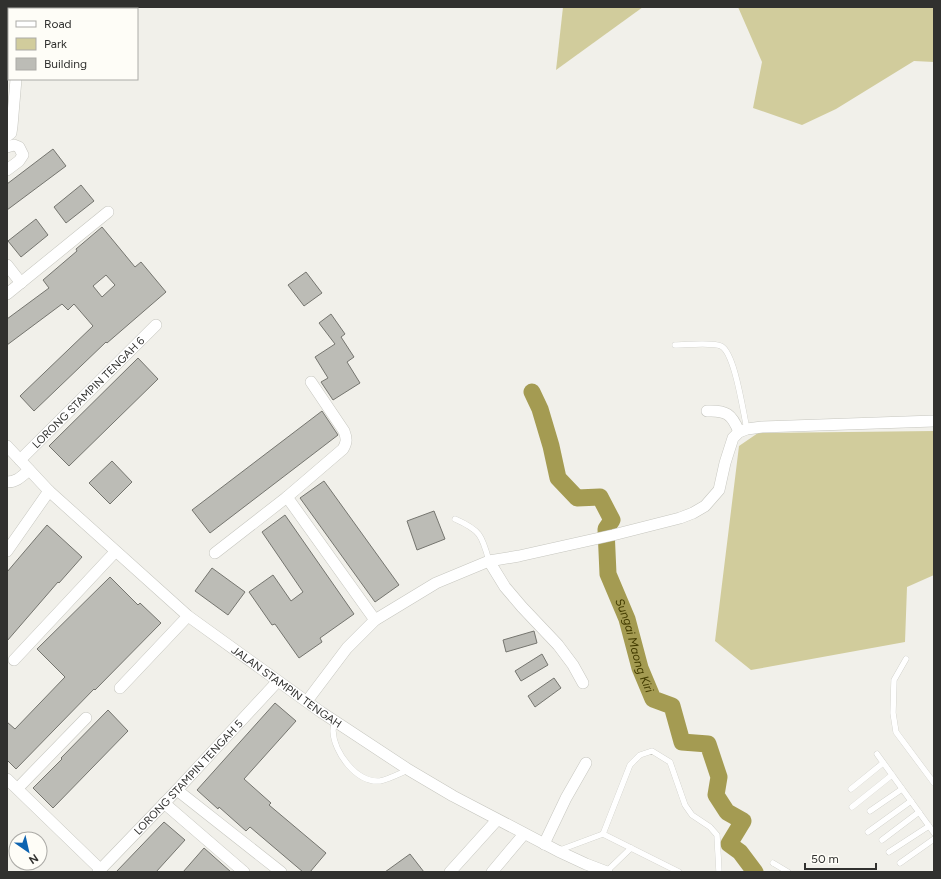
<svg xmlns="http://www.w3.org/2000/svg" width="941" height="879" font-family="Figtree,sans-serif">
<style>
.green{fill:#d1cc9c}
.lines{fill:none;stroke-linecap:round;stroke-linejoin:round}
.river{stroke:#a49b52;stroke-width:17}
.building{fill:#bcbcb6;stroke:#75756f;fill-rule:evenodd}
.service-casing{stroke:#c6c6bf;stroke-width:6}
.minor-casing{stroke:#c6c6bf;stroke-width:12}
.service{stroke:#fff;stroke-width:5.5}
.minor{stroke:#fff;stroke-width:11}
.labels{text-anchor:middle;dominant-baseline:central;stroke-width:3;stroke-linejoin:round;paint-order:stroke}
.street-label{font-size:11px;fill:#31312f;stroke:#fefdf7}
.water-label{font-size:12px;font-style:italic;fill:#433c00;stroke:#fefdf7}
</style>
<rect width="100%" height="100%" fill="#f1f0ea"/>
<g class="green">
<path d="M563 7H643L556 70Z"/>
<path d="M738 7H934V62L914 61 836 109 802 125 753 108 762 62Z"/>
<path d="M934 431V575L907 587 905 642 751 670 715 641 739 446 758 433Z"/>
</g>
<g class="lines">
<path class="river" id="s1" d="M532 392 540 409 551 446 558 478 577 498 600 497 612 520 606 529 608 574 627 619 640 668 653 699 672 706 682 742 708 744 719 777 716 795 727 812 743 821 729 844 740 852 755 872"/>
</g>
<g class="building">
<path d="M53 149 66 166 7 210V184Z"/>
<path d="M81 185 94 201 66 223 54 207Z"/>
<path d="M36 219 48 235 21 257 8 241Z"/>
<path d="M102 227 135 267 141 262 166 292 107 343 106 342 34 411 20 396 93 326 74 304 68 310 62 304 7 345V319L49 288 43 280 77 251 76 249ZM106 275 115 285 102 297 93 286Z"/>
<path d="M306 272 322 293 304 306 288 285Z"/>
<path d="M331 314 345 334 341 337 354 357 347 362 360 383 333 400 321 382 328 378 315 357 335 344 319 323Z"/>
<path d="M138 358 158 379 69 466 49 446Z"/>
<path d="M322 411 338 435 210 533 192 510Z"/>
<path d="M112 461 132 482 110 504 89 483Z"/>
<path d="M324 481 399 585 375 602 300 498Z"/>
<path d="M434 511 445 539 417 550 407 521Z"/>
<path d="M285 515 354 614 320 638 322 642 299 658 275 624 272 625 249 592 273 575 291 601 303 592 262 532Z"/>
<path d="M47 525 82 557 59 583 58 582 7 641V572Z"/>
<path d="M212 568 245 592 228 615 195 591Z"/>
<path d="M110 577 138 605 140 603 161 623 95 690 94 689 16 769 7 760V722L15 729 65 677 37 649Z"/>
<path d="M534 631 537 643 506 652 503 640Z"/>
<path d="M542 654 548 665 521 681 515 671Z"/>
<path d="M554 678 561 688 535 707 528 696Z"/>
<path d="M275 703 296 721 244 779 271 803 269 805 326 853 310 872H303L250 827 246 831 219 807 218 809 197 790Z"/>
<path d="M108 710 128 731 53 808 33 788 62 759 61 758Z"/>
<path d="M164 822 185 840 156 872H116Z"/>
<path d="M204 848 231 872H183Z"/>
<path d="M410 854 424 872H385Z"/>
</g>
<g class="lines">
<defs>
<g id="service">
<path d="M675 345C686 345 711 342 721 346 735 353 743 412 747 429"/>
<path d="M455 519C480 530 482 535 489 561"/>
<path d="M906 659 894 680 893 713 896 732 934 783"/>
<path d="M335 722C334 725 333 728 333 731 334 752 356 783 380 781 387 780 401 773 408 770"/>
<path d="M877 754 934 833"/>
<path d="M851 789 883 763"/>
<path d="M852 807 892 775"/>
<path d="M870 811 902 789"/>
<path d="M868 832 911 801"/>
<path d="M882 840 919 812"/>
<path d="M560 850 603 834"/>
<path d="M889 852 929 826"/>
<path d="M773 863 788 872"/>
<path d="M900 863 934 839"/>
<path d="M606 872 631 848"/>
<path d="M679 872 603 834 630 765 640 755 652 751 670 762 685 805 692 815 710 827 717 835 719 872"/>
</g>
<g id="minor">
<path d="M7 30 9 31"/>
<path d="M7 136 11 133 12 126 16 79"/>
<path d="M7 147 14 145 19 147 23 155 19 161 7 170"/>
<path d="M7 265 21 283"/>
<path d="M7 294 108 212"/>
<path d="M707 411C726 410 732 414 739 432"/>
<path id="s2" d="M7 446 49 491 188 616 321 712 409 770 453 796 558 851 586 864 607 872"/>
<path id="s3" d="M20 460 156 325"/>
<path d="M7 482C17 482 22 476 29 470"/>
<path d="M287 497 375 620"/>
<path d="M7 551 49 491"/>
<path d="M215 553 287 497 343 449C347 442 347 439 344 431L311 382"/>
<path d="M489 561 505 587 522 607 558 645 573 665 583 683"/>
<path d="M14 660 115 552"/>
<path d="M120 688 188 616"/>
<path d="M307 701 347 648 375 620 436 583 489 561 519 556 613 535 680 518 693 513 705 506 719 490 725 463 733 438 739 432 747 429 762 427 934 421"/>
<path d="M7 779 100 869"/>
<path d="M18 788 86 718"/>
<path d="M177 790 281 872"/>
<path d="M164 803 244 872"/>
<path d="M544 844 566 798 586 763"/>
<path id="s4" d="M98 872 177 790 277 682"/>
<path d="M450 872 497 820"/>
<path d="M492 872 524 834"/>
</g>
</defs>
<use href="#service" class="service-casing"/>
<use href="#minor" class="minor-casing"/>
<use href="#service" class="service"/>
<use href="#minor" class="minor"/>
</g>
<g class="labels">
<g class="street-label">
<text stroke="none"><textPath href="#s3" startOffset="96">LORONG STAMPIN TENGAH 6</textPath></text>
<text stroke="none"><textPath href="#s2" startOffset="370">JALAN STAMPIN TENGAH</textPath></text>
<text stroke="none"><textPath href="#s4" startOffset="131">LORONG STAMPIN TENGAH 5</textPath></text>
</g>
<g class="water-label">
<text stroke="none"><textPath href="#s1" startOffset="299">Sungai Maong Kiri</textPath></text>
</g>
</g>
<rect width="941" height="879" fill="none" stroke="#31312f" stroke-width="16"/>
<rect x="8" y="8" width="130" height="72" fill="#fefdf7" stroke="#acaba7"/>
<rect x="16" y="21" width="20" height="6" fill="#ffffff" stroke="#acaba7"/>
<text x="44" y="28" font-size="12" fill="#31312f">Road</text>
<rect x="16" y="38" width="20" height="12" fill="#d1cc9c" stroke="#acaba7"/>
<text x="44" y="48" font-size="12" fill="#31312f">Park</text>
<rect x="16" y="58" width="20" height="12" fill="#bcbcb6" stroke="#acaba7"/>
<text x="44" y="68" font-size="12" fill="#31312f">Building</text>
<g transform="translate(28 851) rotate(146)"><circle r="19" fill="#fefdf7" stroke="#acaba7"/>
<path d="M0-3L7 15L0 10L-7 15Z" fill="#0d63b0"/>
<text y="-6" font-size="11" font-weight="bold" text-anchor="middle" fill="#31312f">N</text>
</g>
<path d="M805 863v6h71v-6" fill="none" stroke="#31312f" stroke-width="2"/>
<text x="811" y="863" font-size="12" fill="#31312f" stroke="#fefdf7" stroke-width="3" paint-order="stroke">50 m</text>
</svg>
